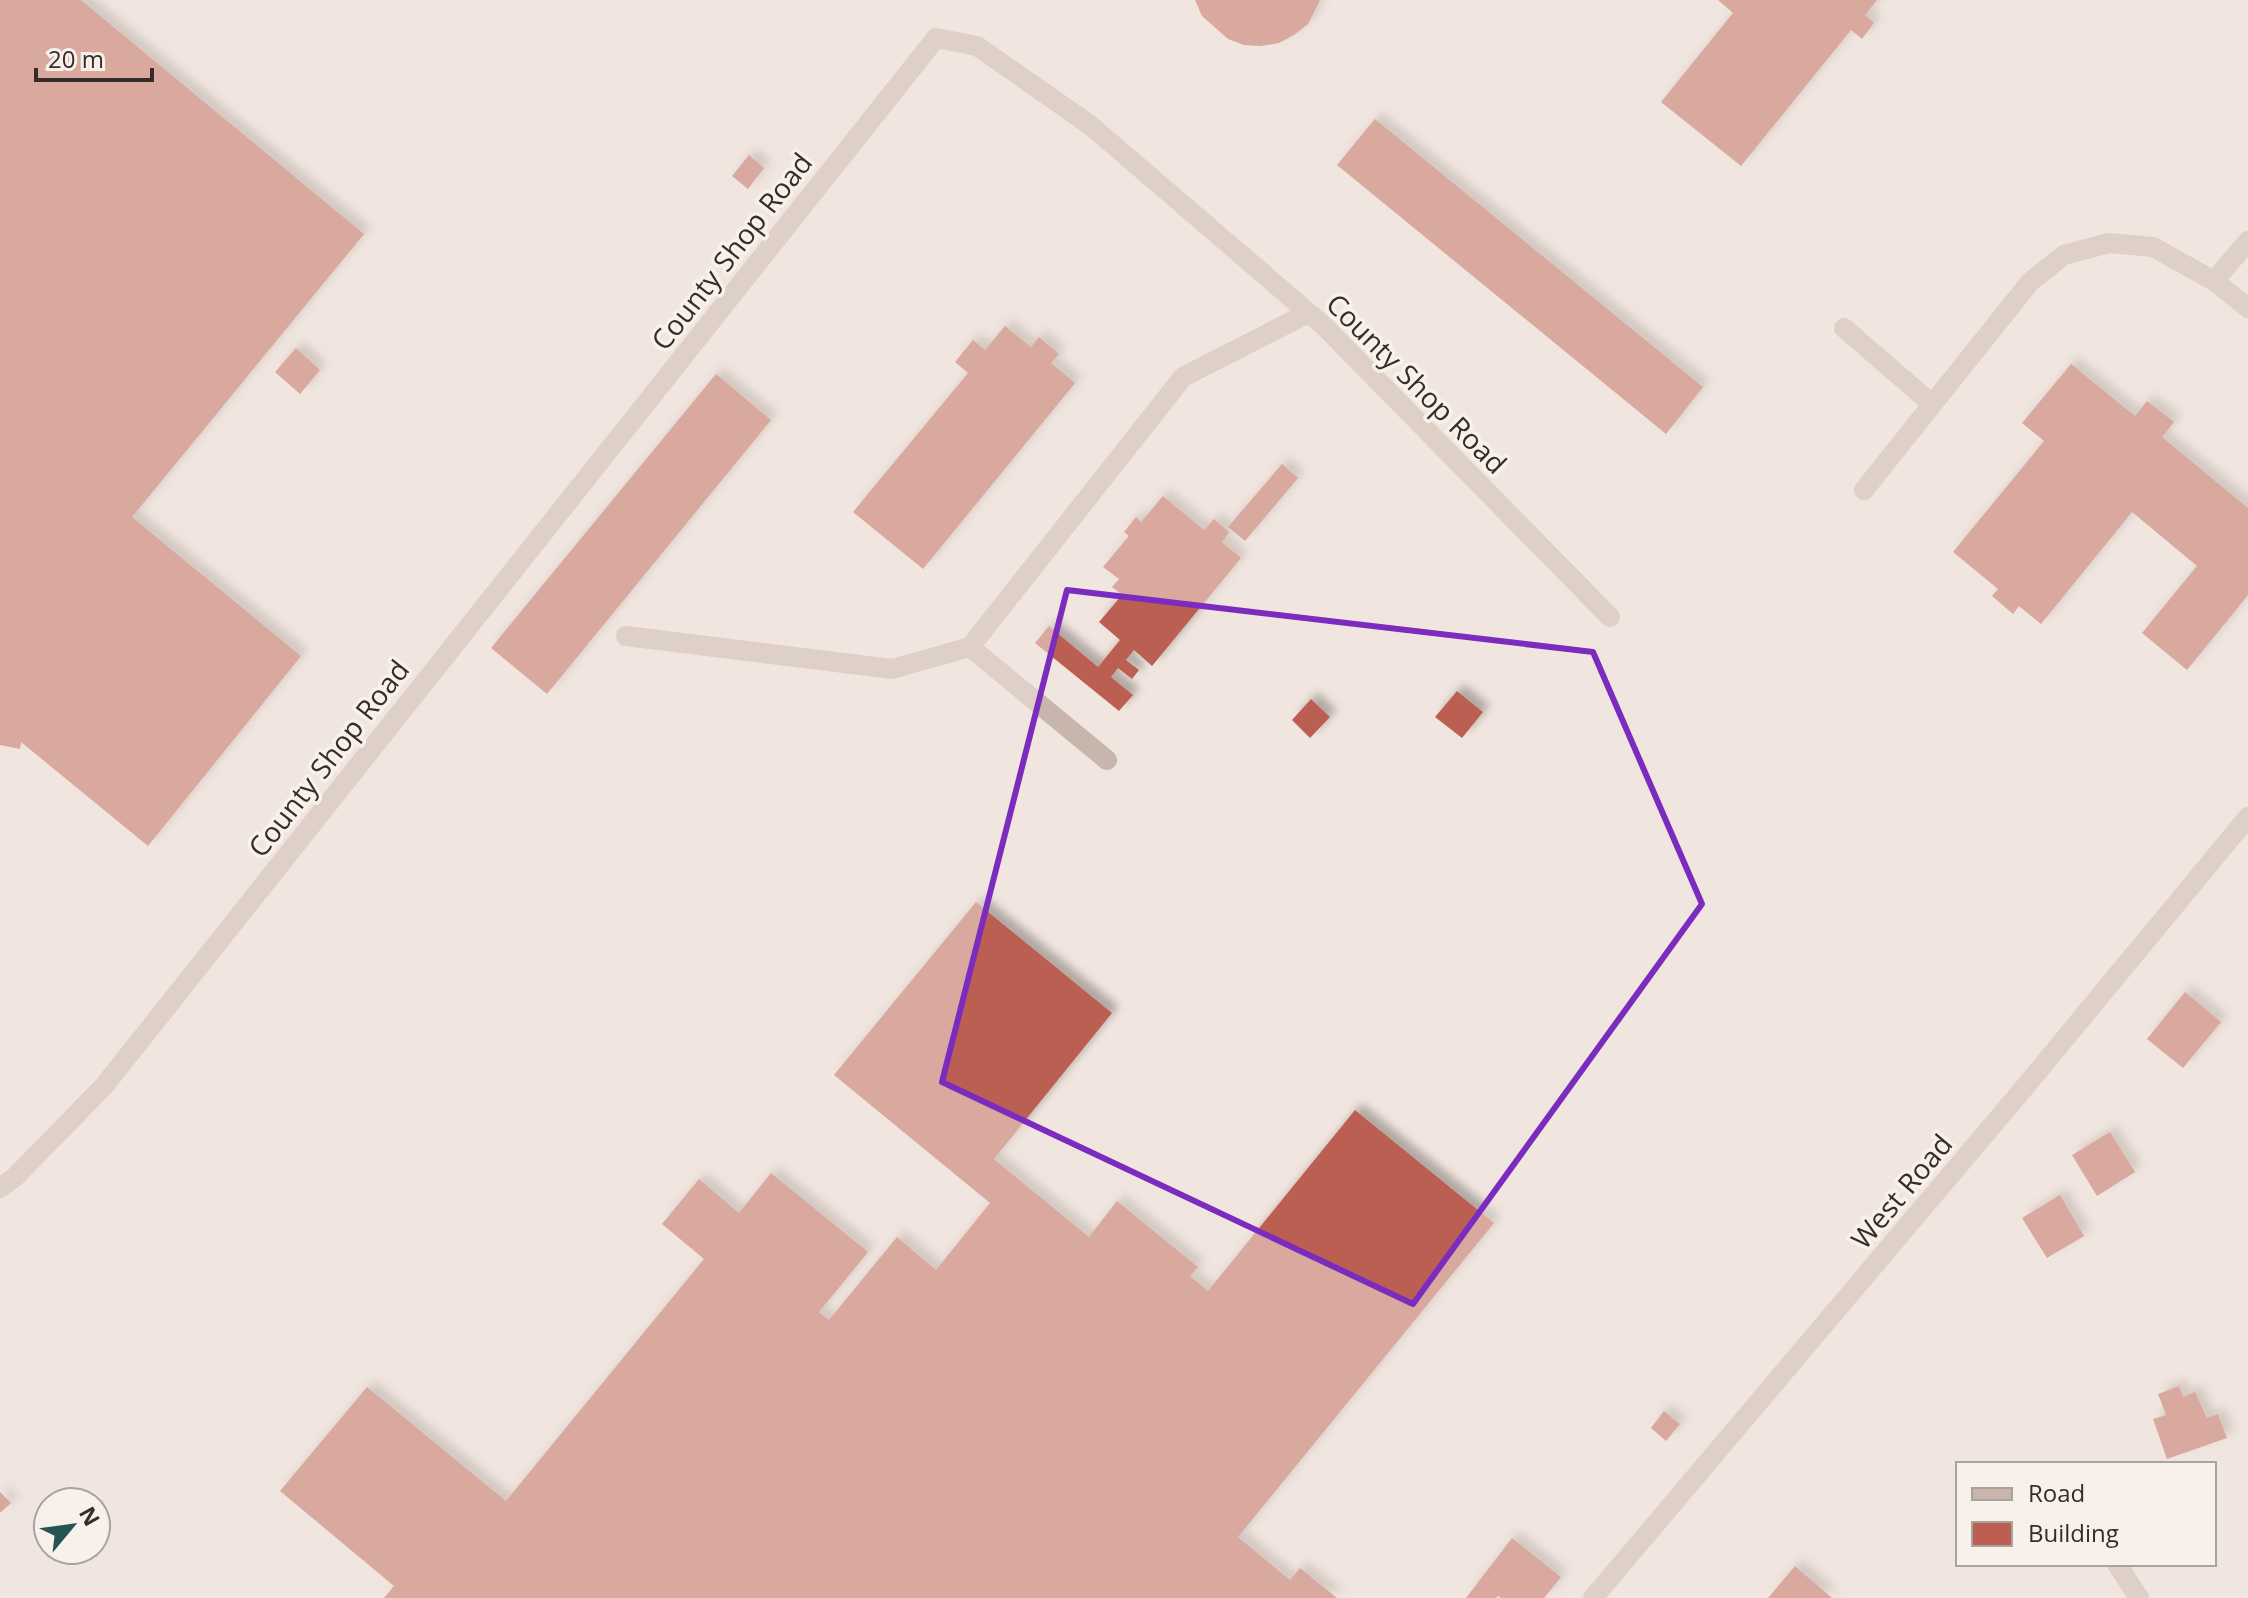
<svg xmlns="http://www.w3.org/2000/svg" width="2248" height="1598" font-family="'Open Sans',sans-serif">
<style>
.building{fill:#bc5f52;filter:url(#shadow)}
.lines{fill:none;stroke-linecap:round;stroke-linejoin:round}
.minor{stroke:#c8b5ab;stroke-width:20}
.marked{fill:none;stroke:#7b2cbf;stroke-width:6;stroke-linejoin:round}
.labels{text-anchor:middle;dominant-baseline:central;stroke-width:7;stroke-linejoin:round;paint-order:stroke}
.street-label{font-size:28px;fill:#362c2a;stroke:#f8f1eb}
</style>
<defs>
<filter id="shadow"><feDropShadow dx="7" dy="-7" stdDeviation="4" flood-color="#0004"/></filter>
</defs>
<rect width="100%" height="100%" fill="#f1e6df"/>
<g class="building">
<path d="M0 0H81L364 234 132 517 301 656 148 846 21 742 20 749 0 745Z"/>
<path d="M1195 0H1320L1308 24 1294 35 1279 43 1261 46 1244 45 1228 39 1202 16Z"/>
<path d="M1718 0H1877L1865 15 1874 23 1862 39 1851 30 1741 166 1661 102 1733 13Z"/>
<path d="M1375 119 1703 387 1666 434 1337 165Z"/>
<path d="M749 155 764 168 748 189 732 176Z"/>
<path d="M1005 326 1031 347 1039 337 1059 354 1051 363 1075 383 923 569 853 512 968 373 955 362 973 340 985 350Z"/>
<path d="M296 348 320 370 300 394 275 372Z"/>
<path d="M2071 364 2135 416 2147 401 2174 422 2162 437 2248 508V595L2187 670 2142 633 2197 566 2132 512 2041 624 2019 606 2013 614 1992 596 1998 589 1953 552 2044 441 2022 423Z"/>
<path d="M716 374 771 420 547 694 491 648Z"/>
<path d="M1282 464 1298 478 1245 541 1228 527Z"/>
<path d="M1163 496 1204 530 1214 519 1229 532 1222 542 1241 558 1152 666 1134 650 1126 660 1139 670 1132 679 1118 668 1111 677 1133 695 1119 711 1035 643 1049 626 1098 667 1120 640 1099 622 1122 595 1112 587 1119 579 1103 567 1129 536 1124 532 1136 517 1141 522Z"/>
<path d="M1457 691 1483 712 1462 738 1435 717Z"/>
<path d="M1311 699 1330 717 1310 738 1292 720Z"/>
<path d="M976 902 1112 1013 994 1159 1089 1237 1117 1201 1198 1267 1190 1276 1208 1291 1355 1110 1494 1223 1238 1537 1290 1580 1300 1568 1337 1598H384L394 1586 280 1491 367 1387 506 1501 704 1259 662 1224 699 1179 739 1213 771 1173 868 1252 819 1312 829 1320 897 1237 936 1270 990 1203 834 1075Z"/>
<path d="M2185 992 2221 1022 2183 1068 2147 1039Z"/>
<path d="M2110 1132 2135 1172 2097 1196 2072 1155Z"/>
<path d="M2060 1195 2084 1236 2047 1258 2022 1218Z"/>
<path d="M2179 1386 2183 1397 2195 1392 2207 1418 2218 1414 2227 1438 2167 1459 2153 1419 2166 1415 2158 1394Z"/>
<path d="M1664 1411 1680 1424 1666 1441 1651 1428Z"/>
<path d="M0 1492 11 1503 0 1513Z"/>
<path d="M1512 1538 1561 1577 1544 1598H1501L1498 1596 1496 1598H1466Z"/>
<path d="M1795 1566 1832 1598H1768Z"/>
</g>
<g class="lines">
<g class="minor">
<path d="M2214 281 2248 241"/>
<path d="M1844 328 1932 404"/>
<path d="M1864 490 2030 282 2064 255 2109 243 2153 247 2214 281 2248 308"/>
<path d="M626 636 892 669 970 647 1183 377 1308 313"/>
<path d="M970 647 1107 760"/>
<path d="M0 1188 15 1177 104 1086 936 38 977 46 1090 125 1217 234 1324 326 1610 617"/>
<path d="M2117 1564 2139 1598"/>
<path d="M1593 1598 2024 1088 2248 817"/>
</g>
</g>
<path d="M0 0H2248V1598H0ZM1067 590 1593 652 1702 904 1413 1304 942 1082Z" fill="#f1e6df" fill-opacity=".55" fill-rule="evenodd"/>
<path class="marked" d="M1067 590 1593 652 1702 904 1413 1304 942 1082Z"/>
<g class="labels">
<g class="street-label">
<text transform="translate(731 251) rotate(-52)">County Shop Road</text>
<text transform="translate(1417 383) rotate(45)">County Shop Road</text>
<text transform="translate(328 758) rotate(-52)">County Shop Road</text>
<text transform="translate(1901 1191) rotate(-50)">West Road</text>
</g>
</g>
<rect x="1956" y="1462" width="260" height="104" fill="#f8f1eb" stroke="#aaa29e" stroke-width="2"/>
<rect x="1972" y="1488" width="40" height="12" fill="#c8b5ab" stroke="#aaa29e" stroke-width="2"/>
<text x="2028" y="1502" font-size="24" fill="#362c2a">Road</text>
<rect x="1972" y="1522" width="40" height="24" fill="#bc5f52" stroke="#aaa29e" stroke-width="2"/>
<text x="2028" y="1542" font-size="24" fill="#362c2a">Building</text>
<g transform="translate(72 1526) rotate(61)"><circle r="38" fill="#f8f1eb" stroke="#aaa29e" stroke-width="2"/>
<path d="M0-6L14 30L0 20L-14 30Z" fill="#235552"/>
<text y="-12" font-size="22" font-weight="bold" text-anchor="middle" fill="#362c2a">N</text>
</g>
<path d="M36 68v12h116v-12" fill="none" stroke="#362c2a" stroke-width="4"/>
<text x="48" y="68" font-size="24" fill="#362c2a" stroke="#f8f1eb" stroke-width="6" paint-order="stroke">20 m</text>
</svg>
